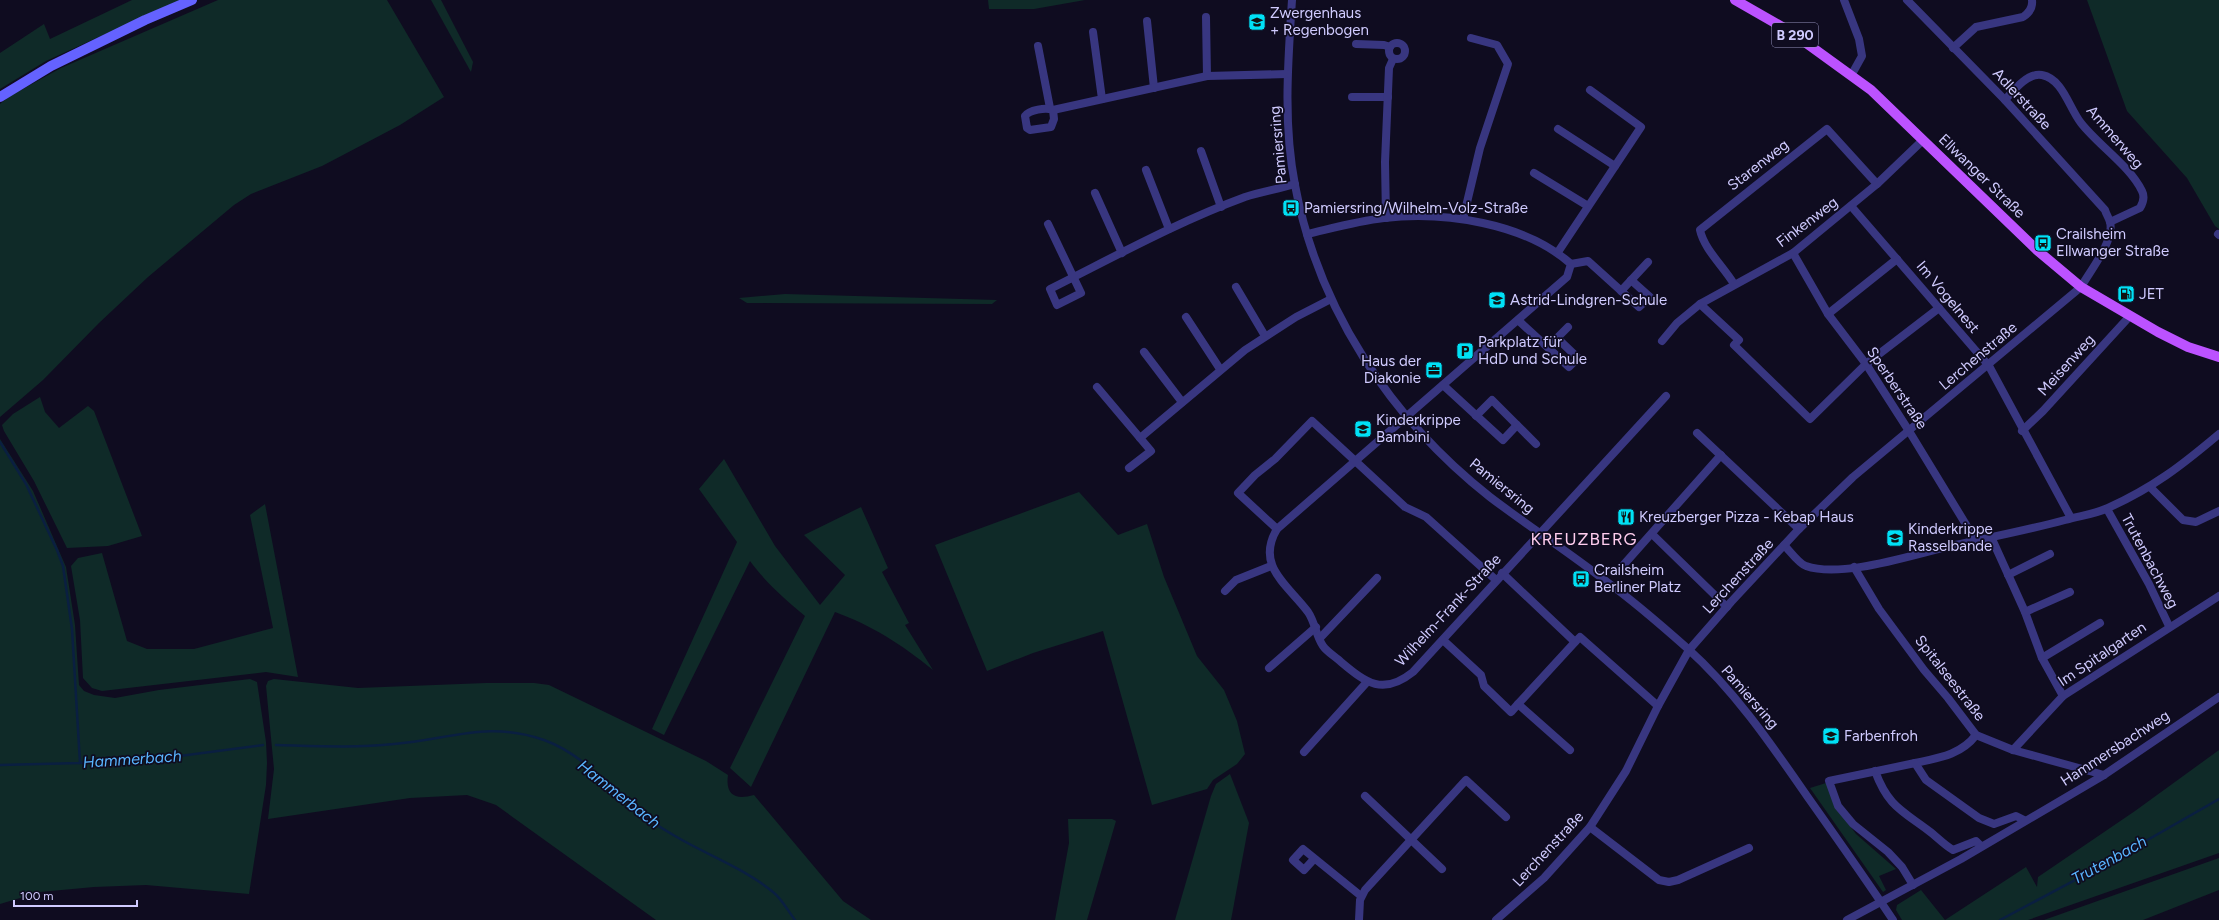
<svg xmlns="http://www.w3.org/2000/svg" width="2219" height="920" font-family="Figtree,sans-serif">
<style>
.green{fill:#0f2a28}
.lines{fill:none;stroke-linecap:round;stroke-linejoin:round}
.stream{stroke:#0a1f41;stroke-width:2.5}
.minor{stroke:#383680;stroke-width:8}
.secondary{stroke:#6462ff;stroke-width:10}
.primary{stroke:#bc52ff;stroke-width:10}
.labels{text-anchor:middle;dominant-baseline:central;stroke-width:3.5;stroke-linejoin:round;paint-order:stroke}
.shield{fill:#0f0c20;stroke:#9692bc;stroke-width:1}
.shield-label{font-size:14px;font-weight:bold;fill:#d0cbff}
.poi-label{font-size:15px;fill:#d0cbff;stroke:#0f0c20;text-anchor:start}
.street-label{font-size:15px;fill:#d0cbff;stroke:#0f0c20}
.water-label{font-size:16px;font-style:italic;fill:#59b5ff;stroke:#0f0c20}
.quarter-label{font-size:17px;letter-spacing:1px;fill:#ffcdee;stroke:#0f0c20}
</style>
<rect width="100%" height="100%" fill="#0f0c20"/>
<g class="green">
<path d="M132 0H180L46 61 0 89V53L44 24 50 39Z"/>
<path d="M218 0H387L444 97 400 125 343 155 322 166 251 194 234 205 148 277 99 323 43 380 0 417V104L10 96 61 68Z"/>
<path d="M431 0H441L473 62 471 72Z"/>
<path d="M988 0H1085L1034 9H989Z"/>
<path d="M2087 0H2219V229L2215 226 2187 178 2127 111Z"/>
<path d="M785 294 997 300 992 304 747 303 739 298Z"/>
<path d="M40 397 45 412 59 428 88 406 94 411 142 536 108 546 67 548 34 481 4 431 2 425 13 414Z"/>
<path d="M0 439 33 491 66 567 75 625 79 685 84 691 94 695 115 698 159 690 250 679 257 682 266 742 267 763 266 785 249 894 146 885 94 887 40 892 0 904Z"/>
<path d="M724 459 775 546 820 605 845 575 804 535 861 507 888 568 882 572 909 623 905 625 933 670C901 644 873 626 835 612L751 787 730 768 805 616C785 599 766 583 750 561L664 735 652 729 737 542 699 489Z"/>
<path d="M1079 492 1118 535 1147 524 1164 577 1197 656 1224 690 1237 721 1245 754 1237 764 1213 780 1207 789 1152 805 1103 631 1033 653 987 671 935 545Z"/>
<path d="M265 504 298 677 266 672 102 691 92 688 83 678 80 620 71 566 78 558 102 553 127 641 147 649H194L273 628 250 515Z"/>
<path d="M274 679 358 688 486 683H534L549 685 706 761 728 775C725 796 736 800 754 795L843 901 871 920H656L496 805 467 795 410 798 268 819 274 769 266 686 268 681Z"/>
<path d="M2219 750V853L2028 920H1902L1896 910 1897 905 1921 890 1945 920 2026 867 2037 887 2038 877 2135 811Z"/>
<path d="M1230 774 1249 823 1231 920H1175L1211 796 1216 784Z"/>
<path d="M1826 783 1847 822 1856 834 1896 869 1879 876 1886 890 1883 892 1810 788Z"/>
<path d="M1068 819H1112L1116 821 1087 920H1055L1069 843Z"/>
<path d="M2219 858V890L2143 920H2044Z"/>
</g>
<g class="lines">
<g class="stream">
<path d="M0 442 26 484 57 550 63 566 72 629 80 763"/>
<path d="M276 745C316 746 355 748 394 744 448 740 488 720 544 740 580 753 605 782 633 807 645 818 661 828 675 836 707 855 744 868 773 892 782 899 788 911 795 920"/>
<path d="M0 765 80 763 172 757 263 745"/>
<path d="M2000 920 2109 862 2219 799"/>
</g>
<g class="minor">
<path d="M1292 0C1288 61 1283 124 1295 185 1318 309 1391 419 1490 497 1528 526 1569 552 1607 582 1635 602 1661 625 1687 648 1735 691 1771 744 1807 796 1836 837 1865 878 1893 920"/>
<path d="M1844 0 1859 39 1862 56 1852 74"/>
<path d="M1206 17 1207 76"/>
<path d="M1147 21 1154 88"/>
<path d="M1093 32 1102 99"/>
<circle cx="1397" cy="51" r="8"/>
<path d="M1356 44 1384 45 1390 47"/>
<path d="M1038 46 1050 108"/>
<path d="M1953 48 1976 27 2023 17C2029 13 2033 8 2032 0"/>
<path d="M1352 97H1388"/>
<path d="M2005 100C2013 91 2028 72 2042 75 2063 79 2069 108 2081 123 2098 145 2130 166 2142 191 2145 197 2143 203 2140 208L2110 222"/>
<path d="M1053 110 1054 119 1051 127 1030 130 1027 128 1025 116C1029 110 1046 107 1053 110L1207 76 1287 74"/>
<path d="M1558 129 1615 166"/>
<path d="M1201 151 1221 207"/>
<path d="M1146 170 1169 229"/>
<path d="M1534 173 1588 206"/>
<path d="M1095 193 1122 253"/>
<path d="M1851 206 1989 366 2071 518"/>
<path d="M1386 218 1385 162 1389 68 1393 59"/>
<path d="M1463 219 1480 148 1508 64 1497 45 1471 38"/>
<path d="M1048 224 1081 293 1057 305 1050 289C1114 257 1177 222 1245 197 1261 192 1278 189 1295 184"/>
<path d="M1307 234C1333 228 1358 221 1384 218 1444 211 1525 223 1571 264L1567 277 1277 529C1255 566 1288 585 1308 612 1315 622 1316 636 1323 646 1327 652 1336 657 1341 662 1366 683 1383 696 1413 672L1666 396"/>
<path d="M2218 234 2219 235"/>
<path d="M1558 252 1641 127 1590 90"/>
<path d="M1793 253 1828 314 1866 364 1909 431 1976 541"/>
<path d="M1571 264 1588 261 1639 307 1650 297 1631 280"/>
<path d="M1734 284C1723 266 1704 249 1700 230L1827 129 1877 184"/>
<path d="M1236 287 1265 336"/>
<path d="M1621 291 1648 262"/>
<path d="M1700 304 1739 340 1734 345 1810 419 1866 364 1939 308"/>
<path d="M1828 314 1897 259"/>
<path d="M1186 317 1220 369"/>
<path d="M1519 321 1569 367 1578 358 1557 338"/>
<path d="M1662 341 1677 323 1700 304 1793 253 1877 184 1923 140"/>
<path d="M1548 347 1568 327"/>
<path d="M1144 352 1182 402"/>
<path d="M1443 385 1503 440 1517 425 1536 444"/>
<path d="M1097 387 1151 451 1129 468"/>
<path d="M1476 416 1492 400 1517 425"/>
<path d="M2022 431 2043 411 2129 317"/>
<path d="M1697 433 1799 529"/>
<path d="M1140 438 1245 350 1296 317 1331 299"/>
<path d="M2150 487 2183 520 2196 522 2219 511"/>
<path d="M2107 509 2149 584 2169 626"/>
<path d="M1277 529 1238 493 1255 475 1275 459 1312 421 1405 507 1426 517 1496 580"/>
<path d="M1652 534 1727 607"/>
<path d="M1992 539 2025 612 2042 658 2063 696"/>
<path d="M1784 545C1790 551 1799 564 1806 566 1843 579 1917 553 1955 545 1992 537 2028 530 2065 520 2079 516 2095 514 2108 508 2154 487 2181 466 2219 434"/>
<path d="M1854 567 1879 609 1924 670 1948 698 1976 735 2013 750 2104 775"/>
<path d="M1619 570 1721 455"/>
<path d="M1502 573 1575 642 1580 637 1658 706"/>
<path d="M2008 575 2050 554"/>
<path d="M1225 591 1236 580 1271 566"/>
<path d="M2025 612 2070 592"/>
<path d="M1320 638 1377 578"/>
<path d="M1443 640 1481 675 1484 686 1511 712 1518 704 1570 750"/>
<path d="M2042 658 2100 623"/>
<path d="M1269 668 1316 627"/>
<path d="M1518 704 1575 642"/>
<path d="M2013 750 2063 696 2219 596"/>
<path d="M1304 752 1367 682"/>
<path d="M1915 763C1938 758 1961 755 1976 735"/>
<path d="M1875 771C1888 806 1901 810 1929 831 1937 837 1944 845 1953 850L1976 841 1981 846"/>
<path d="M1365 796 1442 869"/>
<path d="M1590 827 1659 880 1669 882 1678 880 1749 848"/>
<path d="M1314 859 1304 870 1293 860 1303 849 1361 896"/>
<path d="M1913 885 1902 867 1888 852 1853 824 1838 806 1829 781 1915 763 1926 780 1979 818 1994 824 2016 816 2024 820"/>
<path d="M1359 920 1360 900 1365 890 1466 780 1506 817"/>
<path d="M1496 920 1544 878 1590 827 1626 771 1658 706 1689 650 1731 602 1799 529 1853 477 2081 287C2090 271 2115 240 2110 222 2109 218 2106 214 2105 210L2005 100 1907 0"/>
<path d="M1847 920 1961 859 2104 775 2219 697"/>
</g>
<path class="secondary" d="M0 97 51 66 145 20 192 0"/>
<path class="primary" d="M1735 0 1791 32 1871 90 2038 251 2081 287 2158 332 2188 347 2219 357"/>
</g>
<defs>
<symbol id="school-square" viewBox="-11 -11 22 22"><rect x="-9" y="-9" width="18" height="18" rx="4" fill="#00e1f6" stroke="#0f0c20"/><path d="M0-5L7-2L0 1L-7-2ZM-4 1L0 2.5L4 1V4Q0 6-4 4Z" fill="#111"/></symbol>
<symbol id="bus-square" viewBox="-11 -11 22 22"><rect x="-9" y="-9" width="18" height="18" rx="4" fill="#00e1f6" stroke="#0f0c20"/><path d="M-5-6H5V4H4V6H2V4H-2V6H-4V4H-5ZM-3.5-4V0h7V-4ZM-3.5 1.2v1.5H-2V1.2ZM2 1.2v1.5H3.5V1.2Z" fill="#111"/></symbol>
<symbol id="fuel-square" viewBox="-11 -11 22 22"><rect x="-9" y="-9" width="18" height="18" rx="4" fill="#00e1f6" stroke="#0f0c20"/><path d="M-5.5-6h7V0h2V4h1.3V-2.5L3-4.5l.8-.8L6-3V5H2.5V1h-1V6h-7ZM-4.2-4.7v3.2H.2V-4.7Z" fill="#111"/></symbol>
<symbol id="parking-square" viewBox="-11 -11 22 22"><rect x="-9" y="-9" width="18" height="18" rx="4" fill="#00e1f6" stroke="#0f0c20"/><path d="M-3.5-5.5H1a3.5 3.5 0 0 1 0 7H-1V5.5H-3.5ZM-1-3.4V-.6H.8a1.4 1.4 0 0 0 0-2.8Z" fill="#111"/></symbol>
<symbol id="office-square" viewBox="-11 -11 22 22"><rect x="-9" y="-9" width="18" height="18" rx="4" fill="#00e1f6" stroke="#0f0c20"/><path d="M-6-3h4V-5.5h4V-3h4V5H-6ZM-1-4.5V-3h2v-1.5ZM-6 0V1H6V0Z" fill="#111"/></symbol>
<symbol id="restaurant-square" viewBox="-11 -11 22 22"><rect x="-9" y="-9" width="18" height="18" rx="4" fill="#00e1f6" stroke="#0f0c20"/><path d="M-5-6h1v4h1v-4h1v4h1v-4h1v5L-1.5 .5V6h-2V.5L-5-1ZM5-6V6H3V1.5H1.5Q1.5-4 5-6Z" fill="#111"/></symbol>
</defs>
<g fill-rule="evenodd">
<use href="#school-square" x="1247" y="12" width="20" height="20"/>
<use href="#bus-square" x="1281" y="198" width="20" height="20"/>
<use href="#bus-square" x="2033" y="233" width="20" height="20"/>
<use href="#fuel-square" x="2116" y="284" width="20" height="20"/>
<use href="#school-square" x="1487" y="290" width="20" height="20"/>
<use href="#parking-square" x="1455" y="341" width="20" height="20"/>
<use href="#office-square" x="1424" y="360" width="20" height="20"/>
<use href="#school-square" x="1353" y="419" width="20" height="20"/>
<use href="#restaurant-square" x="1616" y="507" width="20" height="20"/>
<use href="#school-square" x="1885" y="528" width="20" height="20"/>
<use href="#bus-square" x="1571" y="569" width="20" height="20"/>
<use href="#school-square" x="1821" y="726" width="20" height="20"/>
</g>
<g class="labels">
<rect class="shield" x="1772" y="23" width="46" height="24" rx="3"/>
<g class="shield-label">
<text x="1795" y="35">B 290</text>
</g>
<g class="poi-label">
<text x="1270" y="13">Zwergenhaus<tspan x="1270" dy="17">+ Regenbogen</tspan></text>
<text x="1304" y="208">Pamiersring/Wilhelm-Volz-Straße</text>
<text x="2056" y="234">Crailsheim<tspan x="2056" dy="17">Ellwanger Straße</tspan></text>
<text x="2139" y="294">JET</text>
<text x="1510" y="300">Astrid-Lindgren-Schule</text>
<text x="1478" y="342">Parkplatz für<tspan x="1478" dy="17">HdD und Schule</tspan></text>
<text x="1421" y="361" text-anchor="end">Haus der<tspan x="1421" dy="17">Diakonie</tspan></text>
<text x="1376" y="420">Kinderkrippe<tspan x="1376" dy="17">Bambini</tspan></text>
<text x="1639" y="517">Kreuzberger Pizza - Kebap Haus</text>
<text x="1908" y="529">Kinderkrippe<tspan x="1908" dy="17">Rasselbande</tspan></text>
<text x="1594" y="570">Crailsheim<tspan x="1594" dy="17">Berliner Platz</tspan></text>
<text x="1844" y="736">Farbenfroh</text>
</g>
<g class="street-label">
<text transform="translate(2022 99) rotate(47)">Adlerstraße</text>
<text transform="translate(2115 137) rotate(49)">Ammerweg</text>
<text transform="translate(1278 145) rotate(-95)">Pamiersring</text>
<text transform="translate(1758 165) rotate(-38)">Starenweg</text>
<text transform="translate(1982 176) rotate(44)">Ellwanger Straße</text>
<text transform="translate(1807 222) rotate(-37)">Finkenweg</text>
<text transform="translate(1948 297) rotate(50)">Im Vogelnest</text>
<text transform="translate(1978 356) rotate(-40)">Lerchenstraße</text>
<text transform="translate(2066 365) rotate(-48)">Meisenweg</text>
<text transform="translate(1897 388) rotate(56)">Sperberstraße</text>
<text transform="translate(1502 486) rotate(39)">Pamiersring</text>
<text transform="translate(2150 561) rotate(62)">Trutenbachweg</text>
<text transform="translate(1738 576) rotate(-47)">Lerchenstraße</text>
<text transform="translate(1448 610) rotate(-47)">Wilhelm-Frank-Straße</text>
<text transform="translate(2102 654) rotate(-34)">Im Spitalgarten</text>
<text transform="translate(1950 678) rotate(52)">Spitalseestraße</text>
<text transform="translate(1750 697) rotate(49)">Pamiersring</text>
<text transform="translate(2115 748) rotate(-33)">Hammersbachweg</text>
<text transform="translate(1548 849) rotate(-47)">Lerchenstraße</text>
</g>
<g class="water-label">
<text transform="translate(132 759) rotate(-4)">Hammerbach</text>
<text transform="translate(619 794) rotate(38)">Hammerbach</text>
<text transform="translate(2109 860) rotate(-29)">Trutenbach</text>
</g>
<g class="quarter-label">
<text x="1584" y="539">KREUZBERG</text>
</g>
</g>
<path d="M14 900v6h123v-6" fill="none" stroke="#d0cbff" stroke-width="2"/>
<text x="20" y="900" font-size="12" fill="#d0cbff" stroke="#0f0c20" stroke-width="3" paint-order="stroke">100 m</text>
</svg>
